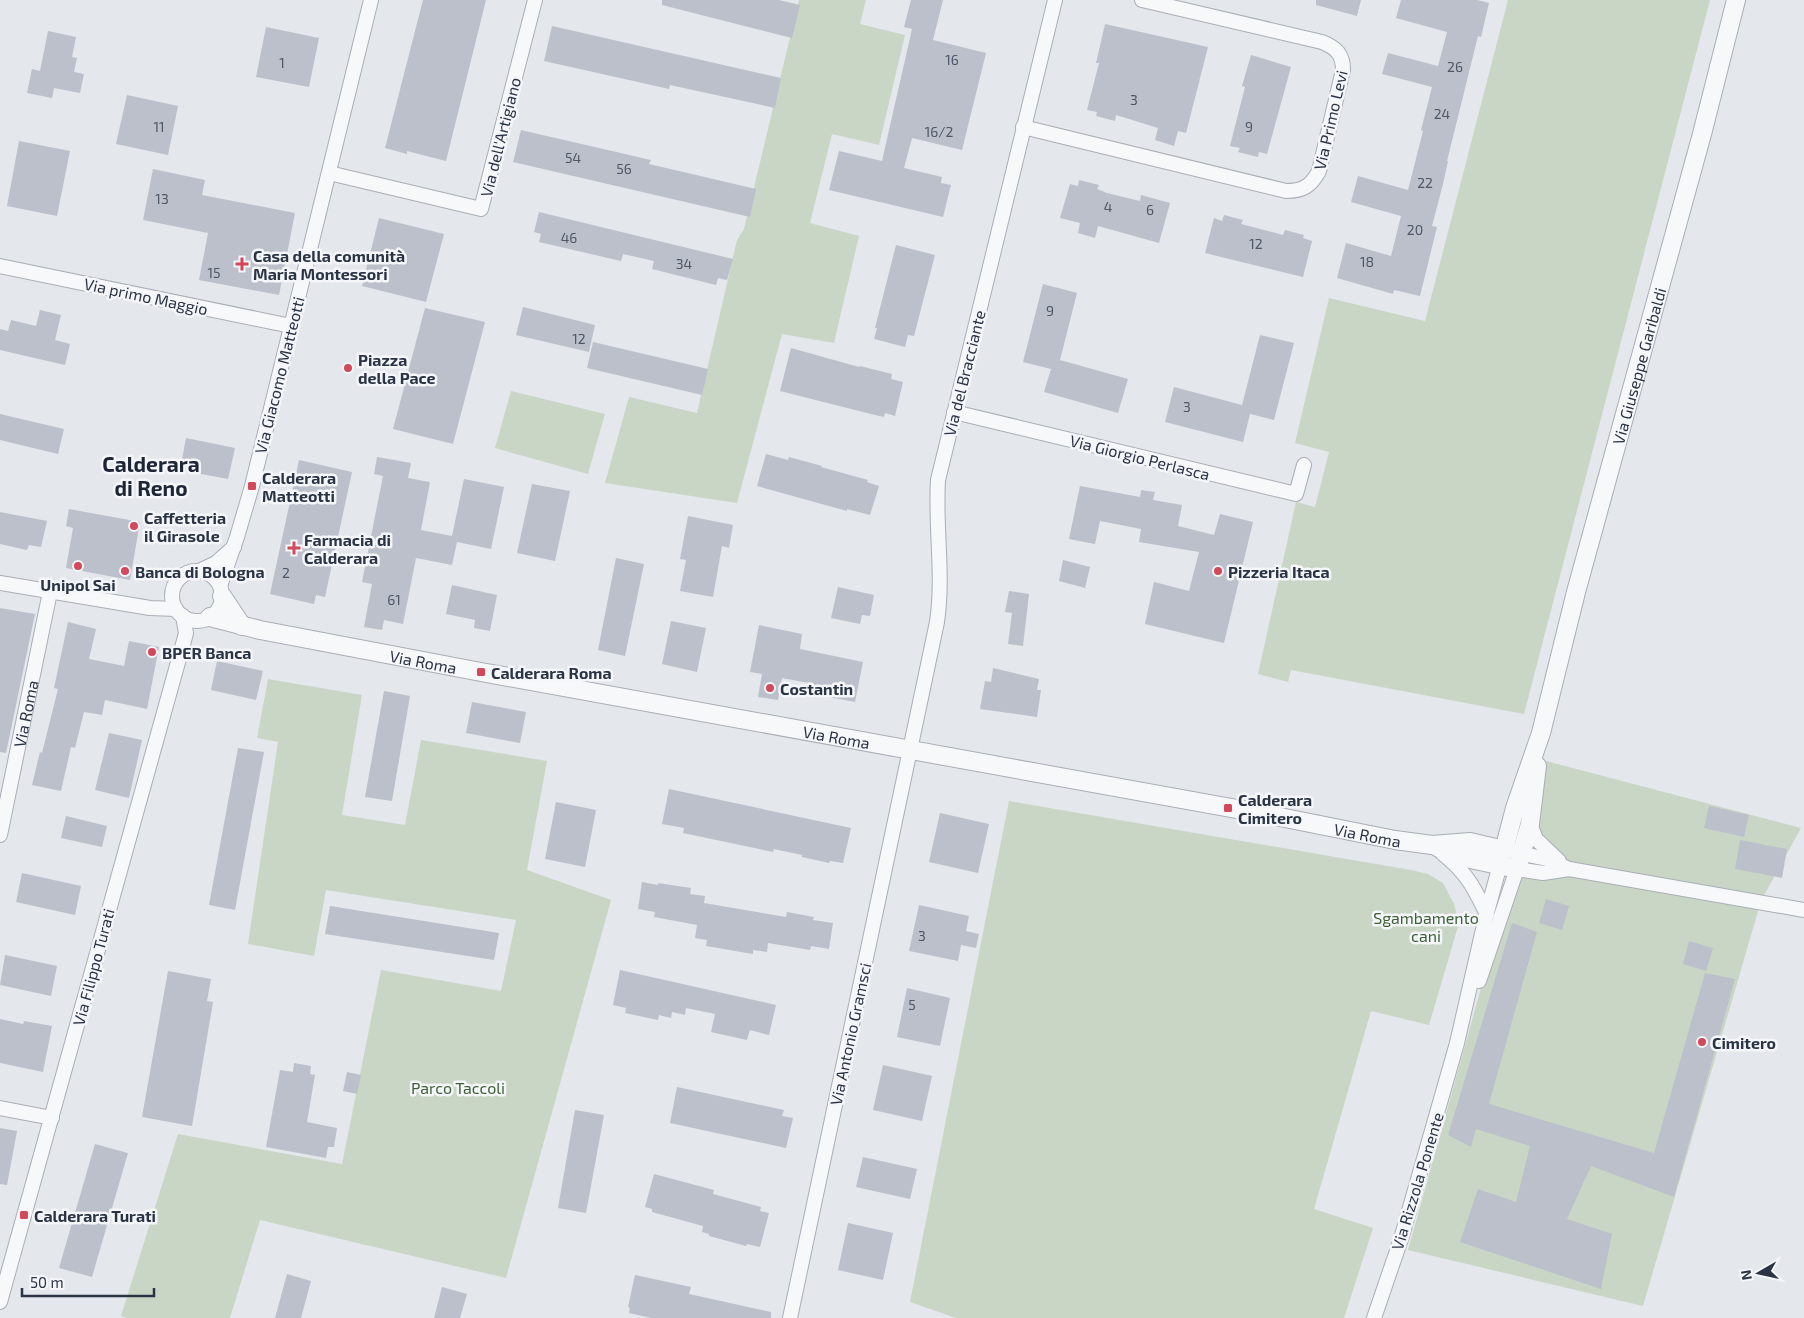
<svg xmlns="http://www.w3.org/2000/svg" width="1804" height="1318" font-family="'Exo 2',sans-serif">
<style>
.green{fill:#c9d6c5}
.building{fill:#bbc0ca}
.lines{fill:none;stroke-linecap:round;stroke-linejoin:round}
.minor-casing{stroke:#a9aeb7;stroke-width:16}
.tertiary-casing{stroke:#a9aeb7;stroke-width:20}
.minor{stroke:#f7f8fa;stroke-width:14}
.tertiary{stroke:#f7f8fa;stroke-width:18}
.poi-dot{fill:#d1495b;stroke:#f4f6f9;stroke-width:2}
.labels{text-anchor:middle;dominant-baseline:central;stroke-width:5;stroke-linejoin:round;paint-order:stroke}
.number-label{font-size:14px;fill:#4f5766}
.street-label{font-size:16px;fill:#2b3445;stroke:#f4f6f9}
.poi-label{font-size:16px;font-weight:bold;fill:#2b3445;stroke:#f4f6f9;text-anchor:start}
.park-label{font-size:16px;fill:#3f6138;stroke:#f4f6f9}
.district-label{font-size:21px;font-weight:bold;fill:#1d2536;stroke:#f4f6f9}
</style>
<rect width="100%" height="100%" fill="#e4e7ec"/>
<g class="green">
<path d="M799 0H866L860 24 905 35 879 145 832 134 810 223 859 236 834 343 782 334 737 503 605 483 629 397 697 413 737 240 744 229Z"/>
<path d="M1508 0H1710L1524 714 1291 670 1288 682 1258 674 1296 502 1315 507 1329 452 1295 443 1329 298 1425 321Z"/>
<path d="M511 391 605 414 588 474 495 448Z"/>
<path d="M268 679 362 695 342 815 405 825 421 740 547 761 527 870 611 900 506 1278 260 1220 230 1318H127L121 1316 178 1134 342 1164 381 970 501 991 516 920 326 890 314 956 248 944 278 742 257 738Z"/>
<path d="M1546 761 1801 828 1761 901 1643 1306 1408 1250 1500 920 1530 824Z"/>
<path d="M1009 801 1411 870 1428 874 1443 883 1454 904 1459 923 1429 1025 1371 1011 1314 1209 1373 1228 1344 1318H956L910 1302Z"/>
</g>
<g class="building">
<path d="M423 0H486L446 161 407 151V154L385 148Z"/>
<path d="M662 0H779L800 5 792 38 662 5Z"/>
<path d="M911 0H943L933 40 986 53 962 150 912 138 904 168 942 177 941 183 951 185 943 217 829 190 839 151 882 161 912 29 904 27Z"/>
<path d="M1316 0H1361L1357 16 1316 5Z"/>
<path d="M1401 0H1477L1489 3 1481 37 1478 36 1447 161H1448L1443 184 1432 226 1437 227 1420 296 1394 290 1393 294 1337 278 1346 243 1391 256 1401 216 1351 202 1358 176 1408 190 1423 131 1421 130 1432 87 1382 74 1388 53 1438 66 1447 32 1396 18Z"/>
<path d="M1105 24 1208 47 1186 133 1178 131 1174 146 1155 140 1158 128 1116 115 1115 121 1096 116 1097 112 1087 110 1099 63H1096Z"/>
<path d="M552 26 781 78 775 108 670 85 669 89 544 61Z"/>
<path d="M266 27 319 38 309 87 256 77Z"/>
<path d="M48 31 76 37 72 57 77 58 74 72 84 74 80 93 54 88 52 98 27 93 32 69 40 71Z"/>
<path d="M1251 55 1291 67 1267 154 1259 152 1258 157 1238 152 1240 148 1230 146 1245 87 1242 86Z"/>
<path d="M127 95 178 106 168 155 116 144Z"/>
<path d="M521 130 651 160 649 164 756 189 750 217 513 162Z"/>
<path d="M19 141 70 151 57 216 7 206Z"/>
<path d="M153 169 205 180 202 195 295 213 279 295 199 280 208 233 143 220Z"/>
<path d="M1079 180 1099 185 1097 189 1107 193 1140 201 1141 195 1170 203 1159 243 1098 226 1095 238 1078 233 1080 223 1060 218 1070 184 1078 186Z"/>
<path d="M539 212 733 259 727 280 718 278 716 285 652 269 654 261 623 254 621 261 539 242 541 234 534 232Z"/>
<path d="M1224 215 1243 220 1241 224 1283 235 1285 230 1304 235 1303 238 1312 241 1303 277 1205 253 1214 218 1222 221Z"/>
<path d="M379 218 444 234 426 302 362 286Z"/>
<path d="M896 245 935 255 914 336 908 335 905 347 874 339 877 328H875Z"/>
<path d="M1043 284 1077 293 1060 360 1128 379 1118 413 1044 392 1051 369 1023 362Z"/>
<path d="M523 307 595 325 589 352 516 335Z"/>
<path d="M425 308 485 322 453 444 393 429Z"/>
<path d="M40 310 61 315 55 340 70 344 65 365 0 350V329L8 331 11 320 36 326Z"/>
<path d="M1260 335 1294 343 1274 420 1250 414 1243 442 1165 422 1174 387 1242 405Z"/>
<path d="M593 342 708 369 702 395 587 368Z"/>
<path d="M791 348 859 367 860 366 892 374 891 379 903 382 895 416 885 413 884 417 871 414 780 391Z"/>
<path d="M0 414 64 429 58 454 0 440Z"/>
<path d="M186 438 235 448 228 479 180 470Z"/>
<path d="M766 454 788 460 789 457 822 466 821 467 868 480 867 482 879 486 870 515 847 509V511L757 486Z"/>
<path d="M377 457 411 463 408 478 430 482 421 530 452 536 464 479 504 487 491 549 457 542 452 565 416 558 403 624 384 620 382 630 364 627 372 584 362 582 383 476 374 474Z"/>
<path d="M299 460 352 472 325 597 316 595 314 604 270 594Z"/>
<path d="M532 484 570 491 555 561 517 553Z"/>
<path d="M1080 486 1140 497 1141 490 1155 492 1153 500 1182 505 1178 526 1214 535 1220 514 1253 522 1224 643 1145 624 1154 582 1189 591 1199 552 1139 542 1141 529 1100 521 1095 544 1069 539Z"/>
<path d="M69 509 140 522 130 580 66 568 73 528 66 526Z"/>
<path d="M0 512 47 521 41 547 29 545 27 550 0 544Z"/>
<path d="M688 516 733 525 729 548 722 546 713 597 680 591 686 560 680 559Z"/>
<path d="M616 558 644 564 625 656 598 650Z"/>
<path d="M1063 560 1090 567 1085 588 1059 581Z"/>
<path d="M452 585 497 595 490 631 474 628 475 620 446 614Z"/>
<path d="M838 587 874 595 870 616 862 615 860 624 831 618Z"/>
<path d="M1009 591 1029 594 1023 646 1008 644 1012 613 1005 612Z"/>
<path d="M0 608 35 614 6 753 0 752Z"/>
<path d="M671 621 706 628 697 672 662 664Z"/>
<path d="M68 622 96 629 89 659 124 666 129 641 159 647 147 709 105 700 102 715 84 712 75 748 71 747 61 791 32 785 40 752 42 753 58 689 54 688Z"/>
<path d="M759 625 802 634 800 649 863 662 855 702 813 694 814 684 782 678 778 700 758 697 762 674 750 672Z"/>
<path d="M217 661 263 671 256 700 211 690Z"/>
<path d="M993 668 1039 679 1037 690H1041L1037 717 980 709 985 681 991 682Z"/>
<path d="M384 691 410 696 392 801 365 797Z"/>
<path d="M472 702 526 712 520 743 466 733Z"/>
<path d="M109 733 142 740 129 798 95 790Z"/>
<path d="M238 748 264 752 235 910 209 905Z"/>
<path d="M669 789 851 828 843 863 830 861 829 863 802 857V855L774 849 773 852 683 833 684 828 662 824Z"/>
<path d="M556 802 596 810 585 867 545 859Z"/>
<path d="M1709 806 1749 815 1744 837 1704 828Z"/>
<path d="M940 813 989 824 978 873 929 862Z"/>
<path d="M66 816 107 826 102 847 61 838Z"/>
<path d="M1740 840 1787 849 1782 878 1735 869Z"/>
<path d="M22 873 81 886 75 915 16 902Z"/>
<path d="M642 882 658 885V883L691 888 690 894 705 896 704 903 786 917 787 912 814 917 813 920 833 923 829 949 811 946 810 950 768 943 767 952 753 950V954L706 946 707 940 695 938 697 925 654 917 655 912 638 909Z"/>
<path d="M1546 899 1569 906 1562 930 1539 923Z"/>
<path d="M919 905 969 916 966 931 979 934 976 948 961 945 958 961 909 951Z"/>
<path d="M330 906 499 933 494 960 325 934Z"/>
<path d="M1512 923 1537 932 1489 1104 1654 1153 1705 973 1735 979 1674 1197 1591 1166 1567 1219 1612 1234 1601 1289 1460 1242 1478 1189 1516 1202 1530 1146 1476 1129 1471 1147 1448 1135Z"/>
<path d="M1689 941 1713 948 1706 971 1683 964Z"/>
<path d="M5 955 57 966 51 996 0 985Z"/>
<path d="M620 970 776 1005 769 1035 750 1030 747 1040 711 1032 715 1014 686 1008 685 1015 672 1012 671 1018 659 1015 658 1020 625 1013 626 1008 613 1005Z"/>
<path d="M168 971 211 979 207 1001 213 1002 192 1126 142 1117Z"/>
<path d="M907 988 950 998 940 1046 897 1037Z"/>
<path d="M0 1019 23 1024 24 1021 52 1026 43 1072 0 1063Z"/>
<path d="M294 1063 311 1066 310 1074 315 1075 307 1122 337 1128 334 1147H328L326 1158 266 1147 280 1070 293 1072Z"/>
<path d="M883 1065 932 1076 922 1121 873 1110Z"/>
<path d="M347 1072 361 1075 357 1094 343 1091Z"/>
<path d="M677 1087 784 1110 782 1116 793 1118 786 1148 670 1123Z"/>
<path d="M575 1110 604 1115 586 1213 558 1208Z"/>
<path d="M0 1128 17 1131 7 1185 0 1184Z"/>
<path d="M95 1144 128 1153 92 1277 59 1268Z"/>
<path d="M863 1157 917 1169 910 1199 856 1187Z"/>
<path d="M654 1174 714 1190 713 1194 761 1207 760 1211 769 1213 760 1247 747 1244 746 1246 709 1236V1234L702 1232 703 1226 652 1212V1209L645 1207Z"/>
<path d="M848 1223 893 1233 883 1280 838 1270Z"/>
<path d="M287 1274 311 1281 301 1318H275Z"/>
<path d="M635 1275 691 1287 689 1294 771 1312V1318H651L629 1313 630 1308 628 1307Z"/>
<path d="M442 1287 467 1294 460 1318H434Z"/>
</g>
<g class="lines">
<defs>
<g id="minor">
<path d="M1023 127 1286 191C1303 191 1311 186 1319 171L1343 70C1343 55 1337 48 1322 42L1142 0"/>
<path d="M329 173 481 209 535 0"/>
<path d="M0 266 291 326"/>
<path d="M954 412 1296 494 1304 465"/>
<path d="M199 571 216 563 234 547"/>
<circle cx="197" cy="596" r="25"/>
<path d="M0 583 150 608 176 609"/>
<path d="M220 586 237 537 252 486 371 0"/>
<path d="M1530 824 1536 839 1559 861"/>
<path id="s1" d="M0 835 50 592"/>
<path d="M1442 853C1467 873 1473 886 1487 914"/>
<path d="M1479 981 1517 869 1543 873 1569 869"/>
<path d="M0 1108 52 1118"/>
<path d="M0 1302 185 637 186 633 183 616"/>
<path d="M790 1318 937 622C944 574 935 528 938 480L1055 0"/>
<path d="M1374 1318 1401 1239 1457 1043 1486 916 1504 850 1547 859 1569 869 1804 910"/>
</g>
<g id="tertiary">
<path d="M222 596 242 626"/>
<path id="s2" d="M210 617 260 630 481 672 1275 816 1395 840 1432 845 1470 842 1504 850 1515 808 1541 733 1576 592 1702 134 1736 0"/>
<path d="M1437 847 1461 857 1517 869 1530 824 1537 766"/>
</g>
</defs>
<use href="#minor" class="minor-casing"/>
<use href="#tertiary" class="tertiary-casing"/>
<use href="#minor" class="minor"/>
<use href="#tertiary" class="tertiary"/>
</g>
<g class="poi-dot">
<path d="M239.5 256.5h5v5h5v5h-5v5h-5v-5h-5v-5h5z"/>
<circle cx="348" cy="368" r="5"/>
<rect x="247" y="481" width="10" height="10" rx="2.5"/>
<circle cx="134" cy="526" r="5"/>
<path d="M291.5 540.5h5v5h5v5h-5v5h-5v-5h-5v-5h5z"/>
<circle cx="78" cy="566" r="5"/>
<circle cx="125" cy="571" r="5"/>
<circle cx="1218" cy="571" r="5"/>
<circle cx="152" cy="652" r="5"/>
<rect x="476" y="667" width="10" height="10" rx="2.5"/>
<circle cx="770" cy="688" r="5"/>
<rect x="1223" y="803" width="10" height="10" rx="2.5"/>
<circle cx="1702" cy="1042" r="5"/>
<rect x="19" y="1210" width="10" height="10" rx="2.5"/>
</g>
<g class="labels">
<g class="number-label">
<text x="952" y="59">16</text>
<text x="282" y="62">1</text>
<text x="1455" y="66">26</text>
<text x="1134" y="99">3</text>
<text x="1442" y="113">24</text>
<text x="159" y="126">11</text>
<text x="1249" y="126">9</text>
<text x="939" y="131">16/2</text>
<text x="573" y="157">54</text>
<text x="624" y="168">56</text>
<text x="1425" y="182">22</text>
<text x="162" y="198">13</text>
<text x="1108" y="206">4</text>
<text x="1150" y="209">6</text>
<text x="1415" y="229">20</text>
<text x="569" y="237">46</text>
<text x="1256" y="243">12</text>
<text x="1367" y="261">18</text>
<text x="684" y="263">34</text>
<text x="214" y="272">15</text>
<text x="1050" y="310">9</text>
<text x="579" y="338">12</text>
<text x="1187" y="406">3</text>
<text x="286" y="572">2</text>
<text x="394" y="599">61</text>
<text x="922" y="935">3</text>
<text x="912" y="1004">5</text>
</g>
<g class="street-label">
<text transform="translate(1330 120) rotate(-77)">Via Primo Levi</text>
<text transform="translate(500 137) rotate(-76)">Via dell'Artigiano</text>
<text transform="translate(146 296) rotate(12)">Via primo Maggio</text>
<text stroke="none"><textPath href="#s2" startOffset="1819">Via Giuseppe Garibaldi</textPath></text>
<text transform="translate(964 373) rotate(-76)">Via del Bracciante</text>
<text transform="translate(279 375) rotate(-76)">Via Giacomo Matteotti</text>
<text transform="translate(1140 457) rotate(14)">Via Giorgio Perlasca</text>
<text stroke="none"><textPath href="#s2" startOffset="218">Via Roma</textPath></text>
<text stroke="none"><textPath href="#s1" startOffset="124">Via Roma</textPath></text>
<text stroke="none"><textPath href="#s2" startOffset="638">Via Roma</textPath></text>
<text stroke="none"><textPath href="#s2" startOffset="1178">Via Roma</textPath></text>
<text transform="translate(93 967) rotate(-75)">Via Filippo Turati</text>
<text transform="translate(850 1034) rotate(-78)">Via Antonio Gramsci</text>
<text transform="translate(1417 1181) rotate(-73)">Via Rizzola Ponente</text>
</g>
<g class="poi-label">
<text x="253" y="255">Casa della comunità<tspan x="253" dy="18">Maria Montessori</tspan></text>
<text x="358" y="359">Piazza<tspan x="358" dy="18">della Pace</tspan></text>
<text x="262" y="477">Calderara<tspan x="262" dy="18">Matteotti</tspan></text>
<text x="144" y="517">Caffetteria<tspan x="144" dy="18">il Girasole</tspan></text>
<text x="304" y="539">Farmacia di<tspan x="304" dy="18">Calderara</tspan></text>
<text x="135" y="571">Banca di Bologna</text>
<text x="1228" y="571">Pizzeria Itaca</text>
<text x="78" y="584" text-anchor="middle">Unipol Sai</text>
<text x="162" y="652">BPER Banca</text>
<text x="491" y="672">Calderara Roma</text>
<text x="780" y="688">Costantin</text>
<text x="1238" y="799">Calderara<tspan x="1238" dy="18">Cimitero</tspan></text>
<text x="1712" y="1042">Cimitero</text>
<text x="34" y="1215">Calderara Turati</text>
</g>
<g class="park-label">
<text x="1426" y="917">Sgambamento<tspan x="1426" dy="18">cani</tspan></text>
<text x="458" y="1087">Parco Taccoli</text>
</g>
<g class="district-label">
<text x="151" y="463">Calderara<tspan x="151" dy="24">di Reno</tspan></text>
</g>
</g>
<g transform="translate(1759 1273) rotate(261)" stroke="#f4f6f9" stroke-width="4" paint-order="stroke">
<path d="M0-4L9 19L0 12L-9 19Z" fill="#2b3445"/>
<text y="-8" font-size="14" font-weight="bold" text-anchor="middle" fill="#2b3445">N</text>
</g>
<path d="M22 1288v8h132v-8" fill="none" stroke="#2b3445" stroke-width="2.5"/>
<text x="30" y="1288" font-size="15" fill="#2b3445" stroke="#f4f6f9" stroke-width="4" paint-order="stroke">50 m</text>
</svg>
